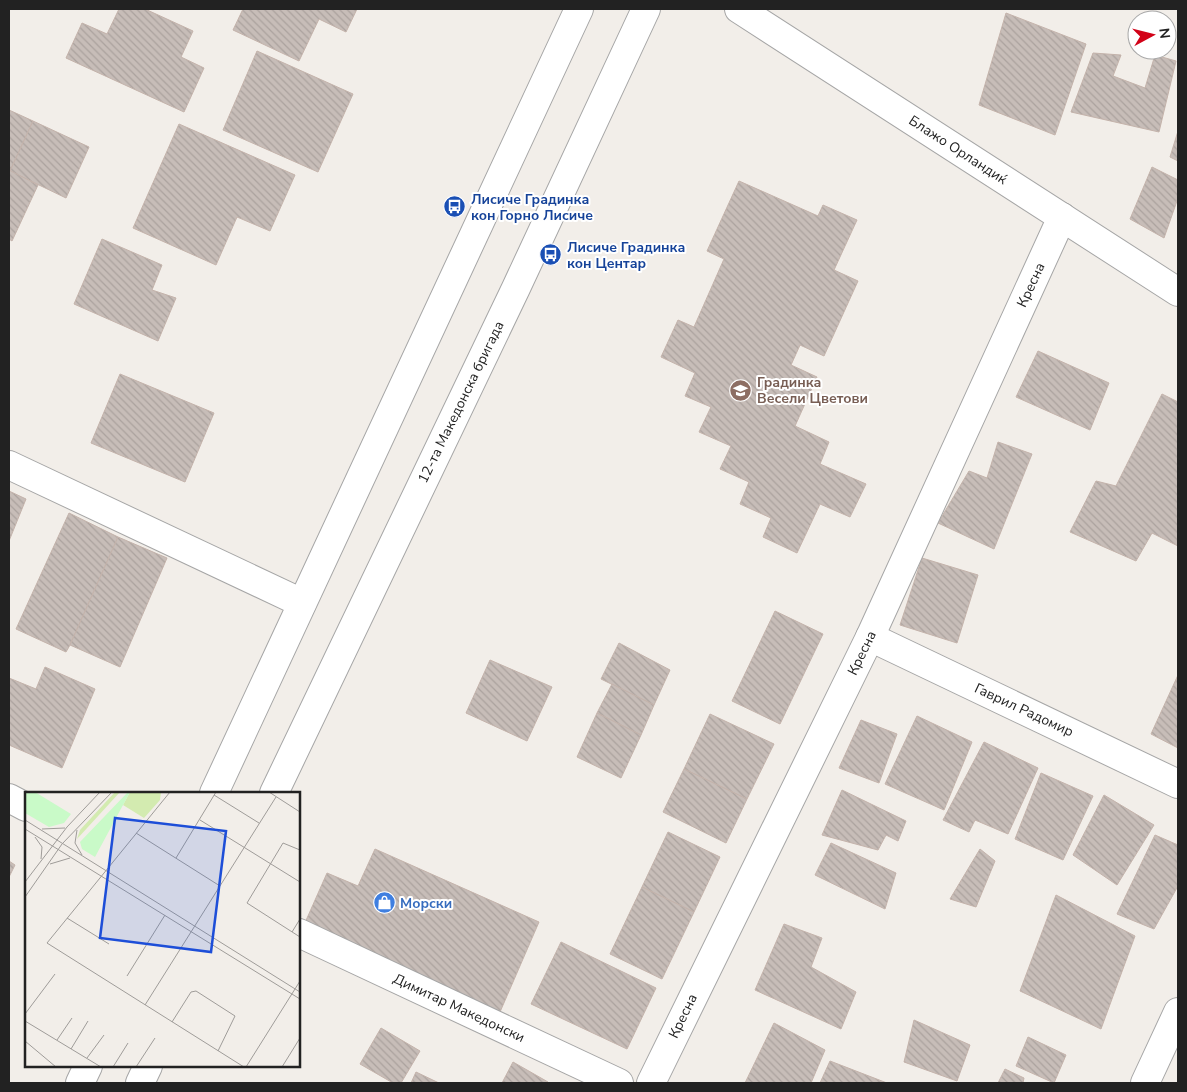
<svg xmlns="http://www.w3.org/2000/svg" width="1187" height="1092" font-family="'Nunito Sans',sans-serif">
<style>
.building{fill:url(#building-back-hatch);stroke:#c4b3ab}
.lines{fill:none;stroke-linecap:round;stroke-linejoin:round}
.minor-casing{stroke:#a6a6a6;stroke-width:30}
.tertiary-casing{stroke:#a6a6a6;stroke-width:30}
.minor{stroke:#fff;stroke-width:28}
.tertiary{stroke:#fff;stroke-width:28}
.labels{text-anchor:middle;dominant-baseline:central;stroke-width:4;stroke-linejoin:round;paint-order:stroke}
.street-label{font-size:14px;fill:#222;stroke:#fff}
.transit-label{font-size:14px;font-weight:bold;fill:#164399;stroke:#fff;text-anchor:start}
.education-label{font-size:14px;font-weight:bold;fill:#785e54;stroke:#fff;text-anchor:start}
.shop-label{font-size:14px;font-weight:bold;fill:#366cbe;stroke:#fff;text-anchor:start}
.inset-road{fill:none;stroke:#9f9c99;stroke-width:1}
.view{fill:#1d4ed8;fill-opacity:0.15;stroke:#1d4ed8;stroke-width:2.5}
.inset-edge{fill:none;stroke:#222;stroke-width:2.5}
</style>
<defs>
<pattern id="building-back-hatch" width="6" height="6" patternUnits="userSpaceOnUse" patternTransform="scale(1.25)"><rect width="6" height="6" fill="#c7bdb8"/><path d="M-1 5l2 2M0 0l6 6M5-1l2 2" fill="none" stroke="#aba29e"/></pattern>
</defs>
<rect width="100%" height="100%" fill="#f2eee9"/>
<g class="building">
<path d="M119 9H145L193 31 181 57 204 68 184 112 66 58 82 23 107 34Z"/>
<path d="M243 9H357L346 32 319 19 299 61 233 30Z"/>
<path d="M1006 13 1086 44 1055 135 979 105Z"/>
<path d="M257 51 353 94 318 172 223 130Z"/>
<path d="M1093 53 1121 55 1113 76 1145 88 1155 55 1176 61 1159 132 1071 112Z"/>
<path d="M9 110 33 121 10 171 9 170Z"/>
<path d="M33 121 89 147 66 198 10 171Z"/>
<path d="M179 124 295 175 270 231 237 217 216 265 133 228Z"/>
<path d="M1178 131V161L1170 157Z"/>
<path d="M1152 167 1178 180V198L1164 238 1130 219Z"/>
<path d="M9 170 38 185 12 241 9 239Z"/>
<path d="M739 181 818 216 823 205 857 220 834 270 858 281 824 356 800 345 791 365 817 377 795 426 829 442 820 464 866 484 850 517 820 504 797 553 763 537 771 518 740 504 749 482 720 469 731 446 699 432 711 407 685 396 695 373 661 357 678 320 694 327 724 259 707 251Z"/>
<path d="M102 239 162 265 152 290 176 298 158 341 74 304Z"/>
<path d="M1038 351 1109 383 1090 430 1016 397Z"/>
<path d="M120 374 214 413 185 482 91 443Z"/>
<path d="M1162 394 1178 402V546L1152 533 1136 561 1070 532 1096 481 1116 486Z"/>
<path d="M998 442 1032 454 994 549 938 523 969 471 987 478Z"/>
<path d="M9 491 26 499 9 541Z"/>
<path d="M69 513 118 537 70 645 66 652 16 629Z"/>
<path d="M118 537 167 558 120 667 70 645Z"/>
<path d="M922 558 978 575 957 643 900 625Z"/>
<path d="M775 611 823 634 780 724 732 701Z"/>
<path d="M619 643 670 670 654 705 601 679Z"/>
<path d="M490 660 552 687 527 741 466 713Z"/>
<path d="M45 667 95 689 62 768 9 745V678L36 689Z"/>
<path d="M1178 675V748L1151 734Z"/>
<path d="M612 684 654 705 641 735 597 713Z"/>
<path d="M597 713 641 735 621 778 577 757Z"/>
<path d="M710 714 774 744 747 799 684 769Z"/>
<path d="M917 716 972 742 944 810 885 784Z"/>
<path d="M861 720 897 734 879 783 839 768Z"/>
<path d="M984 742 1038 768 1008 834 975 820 969 832 943 820Z"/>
<path d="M684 769 747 799 726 843 663 812Z"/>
<path d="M1041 773 1093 796 1063 860 1015 839Z"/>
<path d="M842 790 906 821 898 841 886 835 878 850 822 835Z"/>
<path d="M1104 795 1154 825 1117 885 1073 855Z"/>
<path d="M668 832 720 857 694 912 642 887Z"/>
<path d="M1155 835 1178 845V886L1154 929 1117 914Z"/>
<path d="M831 843 896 873 885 909 815 875Z"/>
<path d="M375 849 539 922 500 1012 304 925 327 873 358 886Z"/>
<path d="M980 849 995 861 976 907 950 899Z"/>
<path d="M9 861 15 865 9 877Z"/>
<path d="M642 887 694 912 662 979 610 954Z"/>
<path d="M1056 895 1135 936 1101 1029 1020 991Z"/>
<path d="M784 924 822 938 811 967 856 992 841 1029 755 990Z"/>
<path d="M561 942 656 988 627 1049 531 1004Z"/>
<path d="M914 1020 970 1045 957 1081 904 1062Z"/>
<path d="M774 1023 825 1050 811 1083H745Z"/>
<path d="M381 1028 420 1051 401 1083H393L360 1064Z"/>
<path d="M1028 1037 1066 1055 1054 1083 1016 1066Z"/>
<path d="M830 1061 887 1083H820Z"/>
<path d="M513 1062 548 1082V1083H502Z"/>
<path d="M1005 1069 1024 1078 1023 1083H998Z"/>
<path d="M416 1072 439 1083H411Z"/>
</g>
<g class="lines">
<defs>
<g id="minor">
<path d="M739 9 1178 292"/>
<path d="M9 465 302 603"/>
<path d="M870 637 1178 784"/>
<path d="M9 798 26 807"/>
<path d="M299 933 619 1083"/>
<path d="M651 1083 870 637 1062 217"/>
<path d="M1145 1083 1178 1012"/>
</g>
<g id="tertiary">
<path d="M214 793 579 9"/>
<path d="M274 793 516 288 646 9"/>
<path d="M80 1083 88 1066"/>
<path d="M140 1083 148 1066"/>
</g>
</defs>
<use href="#minor" class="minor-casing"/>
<use href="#tertiary" class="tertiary-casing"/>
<use href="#minor" class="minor"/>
<use href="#tertiary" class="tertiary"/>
</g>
<defs>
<symbol id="bus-disc" viewBox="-11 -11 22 22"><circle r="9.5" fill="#1a4fb4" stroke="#fff"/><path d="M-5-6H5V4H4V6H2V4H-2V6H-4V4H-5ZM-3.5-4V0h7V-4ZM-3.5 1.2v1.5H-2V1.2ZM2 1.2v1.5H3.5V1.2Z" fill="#fff"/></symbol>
<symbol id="school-disc" viewBox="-11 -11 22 22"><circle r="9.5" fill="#8d6e63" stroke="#fff"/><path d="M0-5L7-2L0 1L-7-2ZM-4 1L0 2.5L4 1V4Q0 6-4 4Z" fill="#fff"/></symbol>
<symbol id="shop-disc" viewBox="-11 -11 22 22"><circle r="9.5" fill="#3f7fe0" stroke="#fff"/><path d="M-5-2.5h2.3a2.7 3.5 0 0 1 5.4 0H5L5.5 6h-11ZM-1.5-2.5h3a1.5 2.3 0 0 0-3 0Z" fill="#fff"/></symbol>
</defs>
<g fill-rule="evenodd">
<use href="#bus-disc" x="442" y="194" width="25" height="25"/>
<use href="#bus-disc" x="538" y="242" width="25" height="25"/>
<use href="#school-disc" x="728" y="378" width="25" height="25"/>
<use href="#shop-disc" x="372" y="890" width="25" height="25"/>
</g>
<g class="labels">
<g class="street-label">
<text transform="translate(958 150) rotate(33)">Блажо Орландиќ</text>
<text transform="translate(1031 285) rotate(-65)">Кресна</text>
<text transform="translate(461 402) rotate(-64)">12-та Македонска бригада</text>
<text transform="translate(862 653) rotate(-64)">Кресна</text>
<text transform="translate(1024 710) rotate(25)">Гаврил Радомир</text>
<text transform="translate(459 1008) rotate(25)">Димитар Македонски</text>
<text transform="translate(683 1016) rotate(-64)">Кресна</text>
</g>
<g class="transit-label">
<text x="471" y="199">Лисиче Градинка<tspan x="471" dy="16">кон Горно Лисиче</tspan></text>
<text x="567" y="247">Лисиче Градинка<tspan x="567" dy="16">кон Центар</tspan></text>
</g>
<g class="education-label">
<text x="757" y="382">Градинка<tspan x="757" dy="16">Весели Цветови</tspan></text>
</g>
<g class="shop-label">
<text x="400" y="903">Морски</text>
</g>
</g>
<g transform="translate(25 792)">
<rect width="275" height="275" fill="#f2eee9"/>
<path d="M90 0H95L52 47 55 38ZM105 0H136L135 8 119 26 98 13Z" fill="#d3ebb0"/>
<path d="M0 0H10L46 22 39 31 24 35 0 21ZM103 0H105L70 65 57 57 55 50Z" fill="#c9fac8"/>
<path class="inset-road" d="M145 0 22 151 219 275M244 0 275 20M189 3 234 31M0 28 275 200M175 28 275 90M0 37 275 207M17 37 40 36M52 38 50 51 57 63M111 41 195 94M10 45 17 55 16 67M275 58 258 51 222 111 275 145M151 66 191 0M25 72 45 66M0 90 42 35 75 0M0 105 37 52 87 0M42 126 84 152M267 140 275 127M102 184 140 123M120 213 251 5M0 222 30 182M0 229 76 275M147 230 166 200 171 199 210 224 193 259M32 248 47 226M0 249 31 275M46 257 63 229M62 266 79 243M88 275 103 251M111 275 130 246M221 275 275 189M257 275 275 246"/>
<path class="view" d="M90 26 201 39 186 160 75 146Z"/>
<rect width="275" height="275" class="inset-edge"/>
</g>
<rect width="1187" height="1092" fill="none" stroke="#222222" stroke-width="20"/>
<g transform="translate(1152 35) rotate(83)"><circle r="24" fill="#ffffff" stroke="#a7a7a7"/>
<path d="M0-4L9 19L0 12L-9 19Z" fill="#d20218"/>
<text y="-8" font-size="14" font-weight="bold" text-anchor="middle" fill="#222222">N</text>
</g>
</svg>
